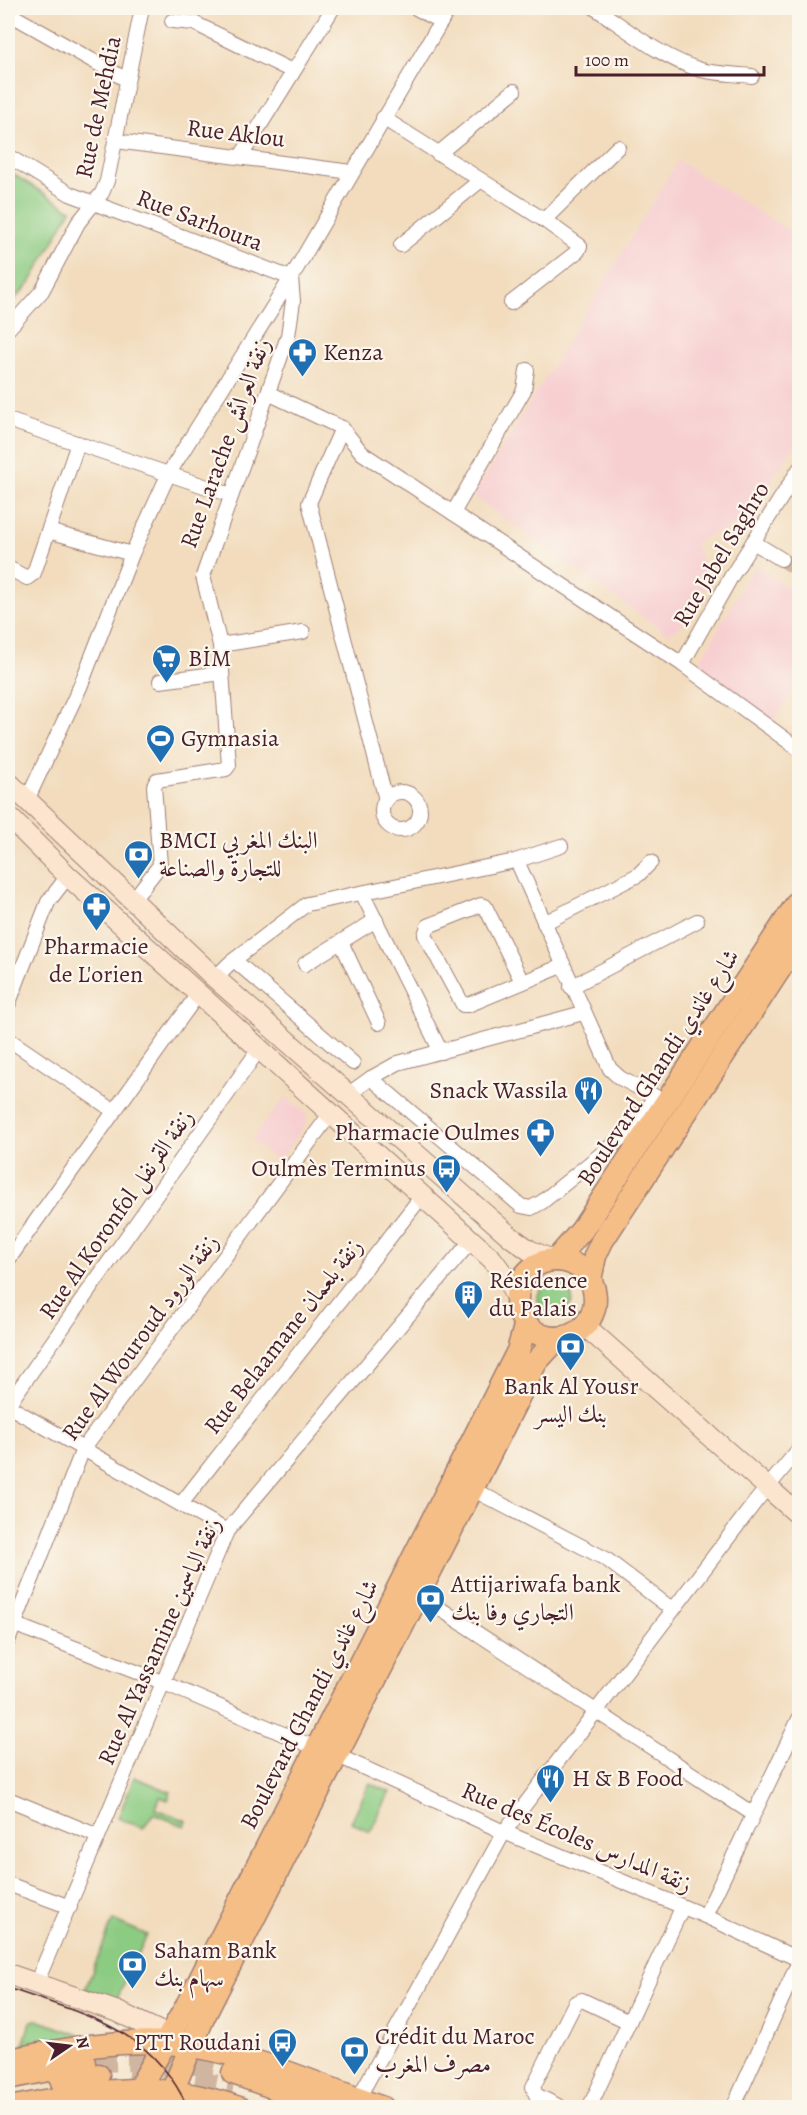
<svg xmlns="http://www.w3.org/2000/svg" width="807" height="2115" font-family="Alegreya,Amiri,serif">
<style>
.built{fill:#f7cfd1}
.green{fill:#8ccb82;stroke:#6b7556;stroke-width:1.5}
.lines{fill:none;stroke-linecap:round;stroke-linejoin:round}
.street-tunnel{stroke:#d0b6a0;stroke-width:14;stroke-dasharray:14 7;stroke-linecap:butt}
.primary-tunnel{stroke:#d0b6a0;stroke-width:22;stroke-dasharray:22 11;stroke-linecap:butt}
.street-casing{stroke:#9e7e74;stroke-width:16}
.secondary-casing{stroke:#9e7e74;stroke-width:22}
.primary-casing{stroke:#9e7e74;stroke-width:25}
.street{stroke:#fff;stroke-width:14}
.secondary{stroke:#fbe5cf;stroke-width:20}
.primary{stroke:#f6be87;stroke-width:22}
.tram{stroke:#4a1f2b;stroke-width:1.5}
.labels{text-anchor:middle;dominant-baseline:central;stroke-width:4.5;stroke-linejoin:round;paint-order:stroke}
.street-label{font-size:24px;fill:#4a1f2b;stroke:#fbf7ec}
.poi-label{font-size:24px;fill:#4a1f2b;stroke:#fbf7ec;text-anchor:start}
</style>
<rect width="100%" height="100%" fill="#fbf7ec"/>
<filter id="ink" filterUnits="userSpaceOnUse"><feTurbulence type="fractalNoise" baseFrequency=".0167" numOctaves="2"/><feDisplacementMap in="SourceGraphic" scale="12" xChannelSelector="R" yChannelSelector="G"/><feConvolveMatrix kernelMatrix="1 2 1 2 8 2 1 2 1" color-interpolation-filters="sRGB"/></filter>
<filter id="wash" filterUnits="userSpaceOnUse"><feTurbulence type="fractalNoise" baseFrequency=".008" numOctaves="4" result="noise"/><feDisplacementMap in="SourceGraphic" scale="24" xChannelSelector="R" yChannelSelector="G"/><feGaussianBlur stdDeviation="1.35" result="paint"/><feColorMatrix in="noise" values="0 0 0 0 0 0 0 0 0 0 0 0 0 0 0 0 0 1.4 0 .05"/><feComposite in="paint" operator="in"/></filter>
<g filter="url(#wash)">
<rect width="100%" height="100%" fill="#f2dcbd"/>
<g class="built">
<path d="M678 161 799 237 800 437 745 520 694 542 710 579 679 628 667 634 473 496Z"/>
<path d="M755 565 799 595V681L773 721 697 666Z"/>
<path d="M285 1097 307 1114 306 1125 278 1161 251 1140Z"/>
</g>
<g class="green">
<path d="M8 171 71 210 30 283 8 306Z"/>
<circle cx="555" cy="1298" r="17"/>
<path d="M134 1777 171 1792 168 1800 160 1797 156 1809 187 1821 185 1826 153 1814 143 1828 118 1818Z"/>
<path d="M370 1783 390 1792 370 1832 351 1822Z"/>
<path d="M113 1920 147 1935 116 2001 85 1990Z"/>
<path d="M35 2020H37L83 2036 23 2046 30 2022Z"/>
</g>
</g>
<g filter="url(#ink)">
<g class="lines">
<path class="street-tunnel" d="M781 559 800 571"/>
<g class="primary-tunnel">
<path d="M94 2061 174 2059 233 2073"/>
<path d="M129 2074 189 2080 233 2089"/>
</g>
<defs>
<g id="street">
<path d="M416 8 441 22"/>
<path d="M595 8C628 30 662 58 701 70 717 74 736 74 752 76"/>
<path d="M8 13 127 80"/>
<path d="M172 21 194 23 292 71"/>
<path d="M383 118 544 220 580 246 578 251 511 303"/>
<path d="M116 141 351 172"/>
<path d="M438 154 514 91"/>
<path d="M8 156 70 194 291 278 169 473 132 554 80 687 27 800"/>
<path d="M241 156 333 8"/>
<path d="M544 220 618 147"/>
<path d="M401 245 481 180"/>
<path d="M8 329 42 291 78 223 102 193 107 181 142 8"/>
<path d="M268 393 342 428 362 453 682 664 800 750"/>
<path d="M8 420 231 495"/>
<path d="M342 428 309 503 386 800"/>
<path d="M453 513 524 390 527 370"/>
<path d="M48 531 132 554"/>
<path d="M753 542 781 559"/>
<path d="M8 568 27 578 34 573 78 443"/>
<path d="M220 645 303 632"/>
<path d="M682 664 731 577 800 468"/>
<path d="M160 681 222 673"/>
<circle cx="401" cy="811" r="19"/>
<path d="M517 861 610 1069 620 1078 662 1100"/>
<path d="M362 893 441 1052"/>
<path d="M133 900 160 865 154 786 157 780 226 769 229 765 220 645 203 576 288 336 293 301 291 278 449 8"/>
<path d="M544 923 638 875 651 862"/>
<path d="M341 942 379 1023"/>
<path d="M234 960 353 1063"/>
<path d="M305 964 376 920"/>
<path d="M215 978 230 963 307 904 515 861 561 846"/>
<path d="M522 982 485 906 481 905 428 926 425 935 463 1005H468L562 966"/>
<path d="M571 987 697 921"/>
<path d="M8 1005 48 902 68 876"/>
<path d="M8 1039 114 1111"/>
<path d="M371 1078 521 1206 531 1208 542 1202 621 1138 656 1097"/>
<path d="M349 1094 371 1078 398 1063 583 1013"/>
<path d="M8 1260 198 994"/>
<path d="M8 1405 260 1048"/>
<path d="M8 1406 227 1531"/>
<path d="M472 1489 606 1559 673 1610"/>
<path d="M181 1504 422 1196"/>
<path d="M419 1595 753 1814"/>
<path d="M8 1622 162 1682 316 1748"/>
<path d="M8 1641 83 1449 331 1113"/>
<path d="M336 1755 504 1832 705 1916 800 1960"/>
<path d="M8 1799 98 1836"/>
<path d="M8 1884 70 1907"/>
<path d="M705 1916 800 1717"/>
<path d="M36 1984 227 1531 471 1241"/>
<path d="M358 2099 504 1832 756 1501 800 1448"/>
<path d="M562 2108 536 2095 533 2087 575 2003 582 2000 629 2022"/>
<path d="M589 2108 682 1908"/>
<path d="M733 2108 800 1959"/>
</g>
<g id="secondary">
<path d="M8 782 215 978 511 1237 529 1250 552 1260"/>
<path d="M8 816 68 876 492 1259 506 1278 518 1301"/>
<path d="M585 1326 800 1516"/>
<path d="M8 1974 118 2012 184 2043"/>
</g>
<g id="primary">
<path d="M556 1260 582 1230 800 899"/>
<circle cx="556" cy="1299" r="39"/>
<path d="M590 1280 595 1256 602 1241 800 938"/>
<path d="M8 2060C59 2051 113 2039 166 2043 240 2048 314 2084 383 2108"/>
<path d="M233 2073 331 2108"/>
<path d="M8 2078 84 2063"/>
<path d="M62 2082 98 2075"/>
<path d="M10 2108C95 2091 153 2078 239 2108"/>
<path d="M133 2108 139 2088 186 2007 518 1351 526 1323"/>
<path d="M165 2108 204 2016 472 1489 536 1362 558 1338"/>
</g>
</defs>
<use href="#street" class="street-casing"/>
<use href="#secondary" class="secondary-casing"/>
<use href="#primary" class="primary-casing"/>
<use href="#street" class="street"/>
<use href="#secondary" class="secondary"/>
<use href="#primary" class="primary"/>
<path class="tram" d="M8 1988C84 2015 152 2027 188 2108"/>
</g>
</g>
<defs>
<symbol id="pharmacy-pin" viewBox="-11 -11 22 30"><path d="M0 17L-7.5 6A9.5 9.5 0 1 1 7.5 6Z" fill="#1f6fb2" stroke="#fbf7ec"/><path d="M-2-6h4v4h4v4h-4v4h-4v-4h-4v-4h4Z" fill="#fff"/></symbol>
<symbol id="supermarket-pin" viewBox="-11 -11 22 30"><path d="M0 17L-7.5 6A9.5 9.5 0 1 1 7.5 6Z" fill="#1f6fb2" stroke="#fbf7ec"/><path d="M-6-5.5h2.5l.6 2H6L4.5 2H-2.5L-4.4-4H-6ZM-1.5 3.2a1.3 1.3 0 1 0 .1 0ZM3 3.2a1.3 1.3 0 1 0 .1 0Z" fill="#fff"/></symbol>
<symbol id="stadium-pin" viewBox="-11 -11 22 30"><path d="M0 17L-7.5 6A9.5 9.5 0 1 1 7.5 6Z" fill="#1f6fb2" stroke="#fbf7ec"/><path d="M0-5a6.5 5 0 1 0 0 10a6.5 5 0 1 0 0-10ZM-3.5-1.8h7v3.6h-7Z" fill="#fff"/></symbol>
<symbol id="bank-pin" viewBox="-11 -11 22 30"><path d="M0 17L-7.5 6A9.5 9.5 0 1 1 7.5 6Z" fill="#1f6fb2" stroke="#fbf7ec"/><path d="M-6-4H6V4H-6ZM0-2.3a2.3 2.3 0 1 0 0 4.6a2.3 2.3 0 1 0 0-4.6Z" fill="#fff"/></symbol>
<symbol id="restaurant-pin" viewBox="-11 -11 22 30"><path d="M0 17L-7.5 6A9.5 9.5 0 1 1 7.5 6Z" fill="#1f6fb2" stroke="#fbf7ec"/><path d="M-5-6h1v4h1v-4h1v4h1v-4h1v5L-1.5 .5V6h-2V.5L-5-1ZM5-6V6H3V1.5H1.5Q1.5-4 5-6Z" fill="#fff"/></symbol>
<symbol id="bus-pin" viewBox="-11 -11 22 30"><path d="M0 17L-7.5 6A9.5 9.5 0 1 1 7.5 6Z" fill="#1f6fb2" stroke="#fbf7ec"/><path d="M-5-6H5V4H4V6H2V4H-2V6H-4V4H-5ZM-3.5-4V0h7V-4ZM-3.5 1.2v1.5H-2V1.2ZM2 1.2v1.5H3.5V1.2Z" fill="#fff"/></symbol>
<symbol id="building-pin" viewBox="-11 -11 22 30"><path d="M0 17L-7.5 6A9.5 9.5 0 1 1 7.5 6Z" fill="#1f6fb2" stroke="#fbf7ec"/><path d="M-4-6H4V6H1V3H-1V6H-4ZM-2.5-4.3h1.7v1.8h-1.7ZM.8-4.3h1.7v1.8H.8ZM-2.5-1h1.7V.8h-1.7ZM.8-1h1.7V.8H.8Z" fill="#fff"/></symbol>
</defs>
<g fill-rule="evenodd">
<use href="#pharmacy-pin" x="286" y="336" width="33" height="45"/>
<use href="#supermarket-pin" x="150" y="642" width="33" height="45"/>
<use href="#stadium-pin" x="144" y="722" width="33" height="45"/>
<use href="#bank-pin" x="122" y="838" width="33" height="45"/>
<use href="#pharmacy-pin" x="80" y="890" width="33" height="45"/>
<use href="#restaurant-pin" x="572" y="1074" width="33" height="45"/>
<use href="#pharmacy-pin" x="524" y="1116" width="33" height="45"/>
<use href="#bus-pin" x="430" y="1152" width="33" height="45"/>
<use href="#building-pin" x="452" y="1278" width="33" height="45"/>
<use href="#bank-pin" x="554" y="1330" width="33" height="45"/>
<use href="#bank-pin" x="414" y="1582" width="33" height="45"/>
<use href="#restaurant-pin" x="534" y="1762" width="33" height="45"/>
<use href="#bank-pin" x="116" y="1948" width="33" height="45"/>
<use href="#bus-pin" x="266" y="2026" width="33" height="45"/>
<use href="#bank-pin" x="338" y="2034" width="33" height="45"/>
</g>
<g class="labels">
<g class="street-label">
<text transform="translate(98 107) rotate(-78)">Rue de Mehdia</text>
<text transform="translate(236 133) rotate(7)">Rue Aklou</text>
<text transform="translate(200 220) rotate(21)">Rue Sarhoura</text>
<text transform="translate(225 443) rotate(-70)">Rue Larache زنقة العرائش</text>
<text transform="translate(721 554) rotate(-59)">Rue Jabel Saghro</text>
<text transform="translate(658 1067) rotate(-57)">Boulevard Ghandi شارع غاندي</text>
<text transform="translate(116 1214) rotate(-55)">Rue Al Koronfol زنقة القرنفل</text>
<text transform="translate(283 1336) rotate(-52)">Rue Belaamane زنقة بلعمان</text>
<text transform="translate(140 1337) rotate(-54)">Rue Al Wouroud زنقة الورود</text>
<text transform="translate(159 1641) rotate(-66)">Rue Al Yassamine زنقة الياسمين</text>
<text transform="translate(309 1704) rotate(-63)">Boulevard Ghandi شارع غاندي</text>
<text transform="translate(577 1837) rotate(23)">Rue des Écoles زنقة المدارس</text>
</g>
<g class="poi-label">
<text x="323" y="352">Kenza</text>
<text x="188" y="658">BİM</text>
<text x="181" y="738">Gymnasia</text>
<text x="159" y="840">BMCI البنك المغربي<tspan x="159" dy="28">للتجارة والصناعة</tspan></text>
<text x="96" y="946" text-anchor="middle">Pharmacie<tspan x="96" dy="28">de L'orien</tspan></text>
<text x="568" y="1090" text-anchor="end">Snack Wassila</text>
<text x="520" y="1132" text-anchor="end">Pharmacie Oulmes</text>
<text x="426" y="1168" text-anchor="end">Oulmès Terminus</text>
<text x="489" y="1280">Résidence<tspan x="489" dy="28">du Palais</tspan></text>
<text x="571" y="1386" text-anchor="middle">Bank Al Yousr<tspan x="571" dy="28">بنك اليسر</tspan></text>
<text x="451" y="1584">Attijariwafa bank<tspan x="451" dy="28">التجاري وفا بنك</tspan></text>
<text x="572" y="1778">H &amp; B Food</text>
<text x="154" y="1950">Saham Bank<tspan x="154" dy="28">سهام بنك</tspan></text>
<text x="375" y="2036">Crédit du Maroc<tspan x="375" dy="28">مصرف المغرب</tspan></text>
<text x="261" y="2042" text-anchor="end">PTT Roudani</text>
</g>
</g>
<rect width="807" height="2115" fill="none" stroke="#fbf7ec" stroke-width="30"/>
<g transform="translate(69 2046) rotate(76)" stroke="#fbf7ec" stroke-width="4.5" paint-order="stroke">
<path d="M0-4.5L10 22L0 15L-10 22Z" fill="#4a1f2b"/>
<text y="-9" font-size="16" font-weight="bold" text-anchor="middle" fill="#4a1f2b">N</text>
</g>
<path d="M576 66v9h188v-9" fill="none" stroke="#4a1f2b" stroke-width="3"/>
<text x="585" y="66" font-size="18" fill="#4a1f2b" stroke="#fbf7ec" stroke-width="4.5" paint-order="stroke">100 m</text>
</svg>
